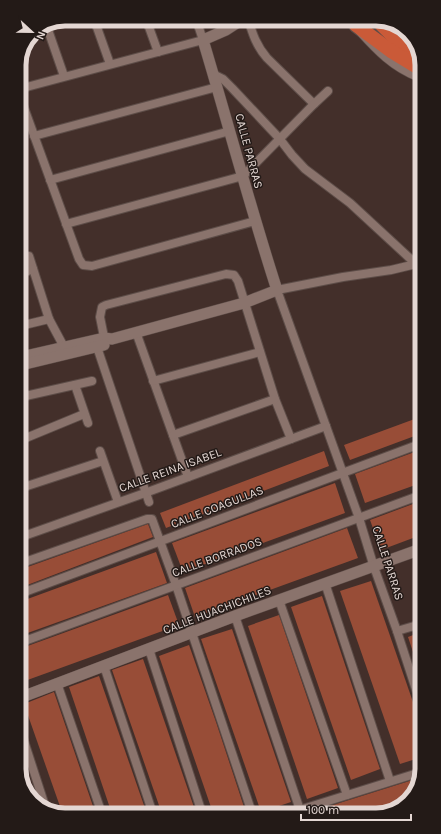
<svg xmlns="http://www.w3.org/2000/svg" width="441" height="834" font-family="Karla,sans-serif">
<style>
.building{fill:#984d37}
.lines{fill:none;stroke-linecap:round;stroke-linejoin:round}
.minor-casing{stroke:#5d4d48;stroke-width:10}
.tertiary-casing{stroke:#5d4d48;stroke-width:12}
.trunk-casing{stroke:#5d4d48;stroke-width:16}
.minor{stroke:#8a736c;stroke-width:8}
.tertiary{stroke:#8a736c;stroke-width:11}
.trunk{stroke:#ca5a38;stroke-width:14}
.labels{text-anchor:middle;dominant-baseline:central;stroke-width:3;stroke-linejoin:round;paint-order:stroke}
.street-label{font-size:12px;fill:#e4d7d3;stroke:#231a17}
.rim{fill:none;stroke:#e4d7d3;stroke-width:5}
</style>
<rect width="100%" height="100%" fill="#432f2a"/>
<g class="building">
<path d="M420 417V434L350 460 344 445Z"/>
<path d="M420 450 421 483 365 503 355 474Z"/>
<path d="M324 451 329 466 166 528 160 513Z"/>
<path d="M335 483 345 513 183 572 172 543Z"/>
<path d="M421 501V535L381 550 370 520Z"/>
<path d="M148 524 153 537 22 587V569Z"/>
<path d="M347 528 358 558 195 617 185 588Z"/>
<path d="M156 552 167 583 22 635V601Z"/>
<path d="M371 581 422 728V757L400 764 340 591Z"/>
<path d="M168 595 179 625 22 682V648Z"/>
<path d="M322 596 380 769 351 780 291 607Z"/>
<path d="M279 615 338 788 307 799 248 626Z"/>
<path d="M232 629 291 802 261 812 201 639Z"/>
<path d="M421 632 422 673H420L408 637Z"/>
<path d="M189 645 216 722 246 813H213L159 656Z"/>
<path d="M143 659 196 813 162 814 112 670Z"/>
<path d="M99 676 147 814H112L69 687Z"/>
<path d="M54 692 96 815H63L24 704Z"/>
<path d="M22 766H24L36 803V804L23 787Z"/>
<path d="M419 778 414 794 394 811 311 812Z"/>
</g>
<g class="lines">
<defs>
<g id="minor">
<path d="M94 19 110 64"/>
<path d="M146 19 158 52"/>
<path d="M248 19C253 35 256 45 267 58L314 104"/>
<path d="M47 27 64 76"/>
<path d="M213 74 223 79 232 88 279 138 292 155 305 169 350 203 416 264"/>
<path d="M19 89 203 40 196 19"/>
<path d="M19 94 79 259 83 265 92 266 255 221"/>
<path d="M34 136 217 87"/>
<path d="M50 180 230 131"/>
<path d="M66 224 243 176 314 104 328 91"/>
<path d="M29 256 49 319 64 347"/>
<path d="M416 264 391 270 343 277 277 290 359 518 374 567 397 631 422 708"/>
<path d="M20 274 33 269"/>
<path d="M20 326 49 319"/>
<path d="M136 332 188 477"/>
<path d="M95 341 149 502"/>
<path d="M105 342 100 317 102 307 106 305 226 274 234 275 238 281 275 399 291 439"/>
<path d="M153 381 260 352"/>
<path d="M75 385 88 423"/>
<path d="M21 397 92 381"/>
<path d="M173 435 275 399"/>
<path d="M21 440 84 414"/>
<path d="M100 451 118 502"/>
<path d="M21 488 103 461"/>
<path d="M21 537 145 493 326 426"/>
<path d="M22 563 147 519H152L176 585 252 813"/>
<path d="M325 583 390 781"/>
<path d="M22 593 420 444"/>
<path d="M279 600 347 795"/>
<path d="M235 616 300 810"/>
<path d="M397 631 421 624"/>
<path d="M22 642 421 495"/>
<path d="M149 649 202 813"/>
<path d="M104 666 153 814"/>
<path d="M57 683 102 814"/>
<path d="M22 735 46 809"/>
<path d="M293 812 421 772"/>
</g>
<g id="tertiary">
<path d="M350 19C372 42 388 64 419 76"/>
<path d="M21 357 104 338 112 339 244 303 277 290C250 207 228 123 203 40L226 30 243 19"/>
<path d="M21 365 104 345"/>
<path d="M22 697 235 616 421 549"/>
</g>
<g id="trunk">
<path d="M376 19 418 61"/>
<path d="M356 25 391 51 419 68"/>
</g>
</defs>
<use href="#minor" class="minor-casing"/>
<use href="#tertiary" class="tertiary-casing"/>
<use href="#trunk" class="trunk-casing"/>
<use href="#minor" class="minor"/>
<use href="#tertiary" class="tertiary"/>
<use href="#trunk" class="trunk"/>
</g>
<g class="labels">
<g class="street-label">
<text transform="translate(249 151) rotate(75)">CALLE PARRAS</text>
<text transform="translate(170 470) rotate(-20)">CALLE REINA ISABEL</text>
<text transform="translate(217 507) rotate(-21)">CALLE COAGULLAS</text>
<text transform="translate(217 557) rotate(-20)">CALLE BORRADOS</text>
<text transform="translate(388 563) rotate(72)">CALLE PARRAS</text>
<text transform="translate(217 610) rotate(-21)">CALLE HUACHICHILES</text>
</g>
</g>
<path d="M0 0H441V834H0ZM65 26H376A39 39 0 0 1 415 65V769A39 39 0 0 1 376 808H65A39 39 0 0 1 26 769V65A39 39 0 0 1 65 26Z" fill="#231a17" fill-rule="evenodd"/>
<path class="rim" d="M65 26H376A39 39 0 0 1 415 65V769A39 39 0 0 1 376 808H65A39 39 0 0 1 26 769V65A39 39 0 0 1 65 26Z"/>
<g transform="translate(32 32) rotate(112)" stroke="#231a17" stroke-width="3" paint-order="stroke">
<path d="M0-3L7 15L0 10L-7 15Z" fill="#e4d7d3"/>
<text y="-6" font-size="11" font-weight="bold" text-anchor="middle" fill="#e4d7d3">N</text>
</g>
<path d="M301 814v6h110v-6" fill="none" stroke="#e4d7d3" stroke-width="2"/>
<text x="307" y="814" font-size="12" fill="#e4d7d3" stroke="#231a17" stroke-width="3" paint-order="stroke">100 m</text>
</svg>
